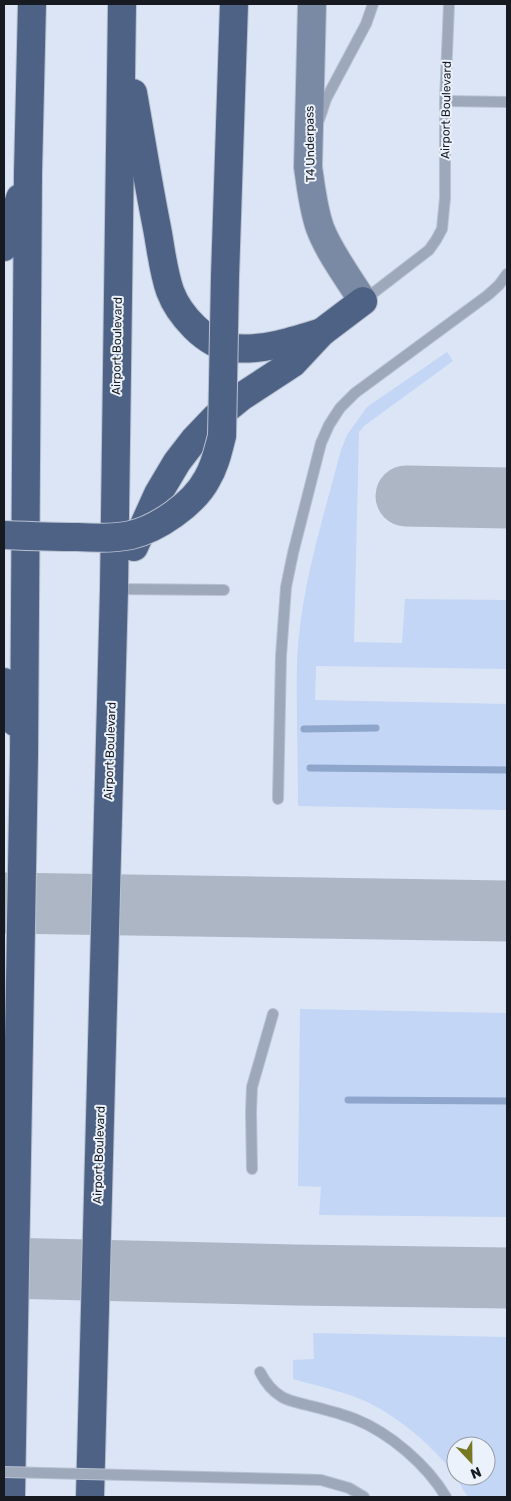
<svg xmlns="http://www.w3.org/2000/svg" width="511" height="1501" font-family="Rubik,sans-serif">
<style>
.green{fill:#c3d6f6;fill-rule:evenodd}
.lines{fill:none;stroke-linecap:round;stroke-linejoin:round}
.stream{stroke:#8ea5cc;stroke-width:7}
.taxiway{stroke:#adb6c4;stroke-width:61}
.lane-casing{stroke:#b8c1d0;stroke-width:12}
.secondary-casing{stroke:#b8c1d0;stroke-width:30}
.highway-casing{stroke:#b8c1d0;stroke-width:30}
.lane{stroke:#9da8ba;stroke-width:10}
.secondary{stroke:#7b8aa4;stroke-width:28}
.highway{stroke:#4e6286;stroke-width:28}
.lane-bridge-casing{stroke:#b8c1d0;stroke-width:12;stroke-linecap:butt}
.highway-bridge-casing{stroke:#b8c1d0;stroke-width:30;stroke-linecap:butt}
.lane-bridge{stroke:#9da8ba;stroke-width:10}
.highway-bridge{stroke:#4e6286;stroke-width:28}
.labels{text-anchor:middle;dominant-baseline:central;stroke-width:4;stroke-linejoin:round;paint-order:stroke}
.street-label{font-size:12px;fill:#171b21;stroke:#ecf2fc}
</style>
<rect width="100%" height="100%" fill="#dbe5f6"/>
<g class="green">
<path d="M447 352 453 361 364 426 359 432 354 642 402 643 405 599 507 600V669L316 666 315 700 507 704V810L298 806C298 758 296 710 297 662 300 589 323 519 341 450L347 435 367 407Z"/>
<path d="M300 1009 507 1013V1217L319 1215 321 1187 298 1186Z"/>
<path d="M313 1333 507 1337V1497H468C462 1489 458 1479 452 1471 432 1446 402 1420 373 1405 349 1392 320 1387 293 1379V1360L314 1359ZM456 1446H486V1476H456Z"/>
</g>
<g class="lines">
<g class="stream">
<path d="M304 729 376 728"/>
<path d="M310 768 507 770"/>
<path d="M348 1100 507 1101"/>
</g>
<g class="taxiway">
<path d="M406 496 507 498"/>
<path d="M4 903 507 911"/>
<path d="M4 1268 295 1275 507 1278"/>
</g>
<defs>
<g id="lane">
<path d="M445 101 507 102"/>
<path d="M319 120 326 99 366 24 373 4"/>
<path d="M364 300 429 250 436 240 442 229 445 198V101L449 4"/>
<path d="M115 589 224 590"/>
<path d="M278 799 281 656 286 587 293 553 321 443 329 425 340 408 355 393 488 295 499 285 507 274"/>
<path d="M252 1169 251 1112 252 1087 273 1014"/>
<path d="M260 1372C265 1382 272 1391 282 1397 289 1401 299 1403 307 1405 323 1409 340 1413 355 1419 390 1433 427 1465 446 1497"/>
<path d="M287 1479 321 1480 349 1488 364 1497"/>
</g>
<path id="secondary" d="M312 4 308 167C311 187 313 208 320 228 329 252 349 279 363 301"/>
<g id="highway">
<path d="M133 93C141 138 148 183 157 228 161 249 163 271 170 291 179 315 206 345 232 348 264 351 293 341 322 332"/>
<path d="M4 247 20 198"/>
<path d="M225 277 234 4"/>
<path d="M134 547 158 494 177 462 194 440 215 418 241 397 293 363 322 332 363 301"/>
<path d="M4 682 15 722"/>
<path d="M11 1497 24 755 28 173 32 4"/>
<path d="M90 1497 114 589 122 4"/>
</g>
</defs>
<use href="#lane" class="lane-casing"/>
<use href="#secondary" class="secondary-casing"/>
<use href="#highway" class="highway-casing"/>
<use href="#lane" class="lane"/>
<use href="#secondary" class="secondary"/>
<use href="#highway" class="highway"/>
<defs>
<path id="lane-bridge" d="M4 1472 287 1479"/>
<path id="highway-bridge" d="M4 535C28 536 53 537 77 537 94 538 114 539 131 535 157 529 194 504 207 479 215 466 218 451 222 436L225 277"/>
</defs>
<use href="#lane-bridge" class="lane-bridge-casing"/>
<use href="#highway-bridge" class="highway-bridge-casing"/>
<use href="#lane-bridge" class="lane-bridge"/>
<use href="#highway-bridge" class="highway-bridge"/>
</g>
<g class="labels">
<g class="street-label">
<text transform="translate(446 110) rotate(-89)">Airport Boulevard</text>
<text transform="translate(310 144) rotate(-91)">T4 Underpass</text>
<text transform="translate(117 346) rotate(-89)">Airport Boulevard</text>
<text transform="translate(110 751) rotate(-88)">Airport Boulevard</text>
<text transform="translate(99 1155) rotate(-88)">Airport Boulevard</text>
</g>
</g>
<rect width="511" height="1501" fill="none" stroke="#171b21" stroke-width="10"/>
<g transform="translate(471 1461) rotate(158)"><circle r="24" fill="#ecf2fc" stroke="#979ca4"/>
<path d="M0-4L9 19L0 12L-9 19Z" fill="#767922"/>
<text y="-8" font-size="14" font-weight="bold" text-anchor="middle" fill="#171b21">N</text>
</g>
</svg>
